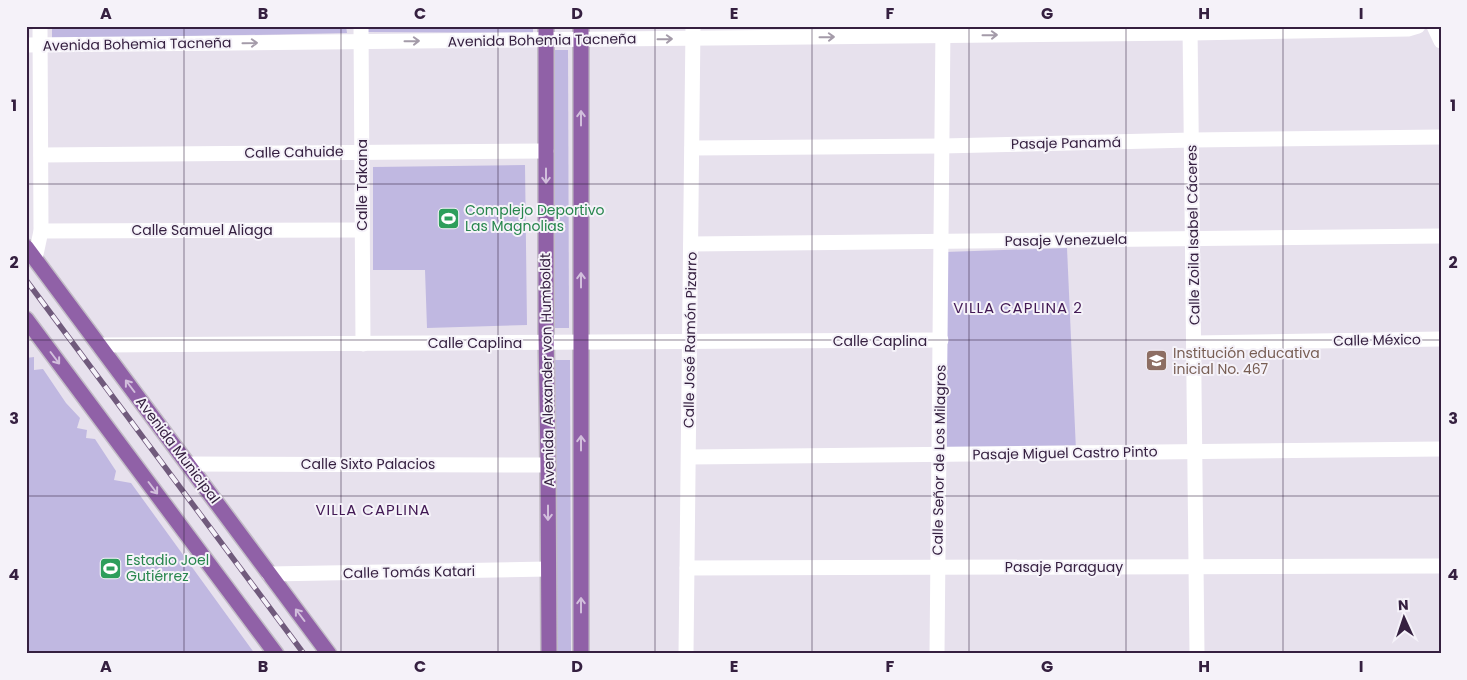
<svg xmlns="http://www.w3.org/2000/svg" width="1467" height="680" font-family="Poppins,sans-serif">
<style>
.green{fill:#c0b8e1}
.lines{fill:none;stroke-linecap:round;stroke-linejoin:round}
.major-casing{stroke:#c2bcc6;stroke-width:18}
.minor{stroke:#fff;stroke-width:15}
.major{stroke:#9061a7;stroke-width:15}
.rail-casing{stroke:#705a7c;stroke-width:5.5}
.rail{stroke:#f5f2f9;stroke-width:4;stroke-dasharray:11;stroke-linecap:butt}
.oneway{stroke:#a49ba9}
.oneway2{stroke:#d2bfdc}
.grid{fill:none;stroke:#352040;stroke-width:1;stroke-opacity:0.55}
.labels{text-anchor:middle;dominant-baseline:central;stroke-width:4;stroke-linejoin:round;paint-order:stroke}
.street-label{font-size:14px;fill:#352040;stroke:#f5f2f9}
.leisure-label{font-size:14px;fill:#27864d;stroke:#f5f2f9;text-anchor:start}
.education-label{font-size:14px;fill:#785e54;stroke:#f5f2f9;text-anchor:start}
.neighbourhood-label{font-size:15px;letter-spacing:1px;fill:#421954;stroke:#f5f2f9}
.neatline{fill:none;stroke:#352040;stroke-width:2}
.grid-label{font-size:16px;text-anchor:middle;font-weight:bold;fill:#352040}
</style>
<rect width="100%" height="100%" fill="#e7e1ed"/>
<g class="green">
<path d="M159 26H346L347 33 52 39V29Z"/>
<path d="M368 26H533V33L368 32Z"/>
<path d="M555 50H568L569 328H554Z"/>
<path d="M525 165 527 325 427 328 425 270H373V167Z"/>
<path d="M1067 248 1076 451H947L945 252Z"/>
<path d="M34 357V370L43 369 66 403 80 418 77 428 87 430 86 438 95 439 116 471 114 480 131 483 255 654H26V358Z"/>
<path d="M553 360H570L571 654H556Z"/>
</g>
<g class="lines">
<defs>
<g id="major">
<path d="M546 26V331L548 465 549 654"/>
<path d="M26 247 329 654"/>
<path d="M26 319 276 654"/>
<path d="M581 654V26"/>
</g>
</defs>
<use href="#major" class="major-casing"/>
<g class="minor">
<path d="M361 26 363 344"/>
<path d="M1190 26 1197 654"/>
<path d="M1434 26 1441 41"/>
<path d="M26 45 1191 33 1408 29 1418 26"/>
<path d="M692 148 942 146 1192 140 1441 137"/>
<path d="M41 155 546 151"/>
<path d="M41 231 362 230"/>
<path d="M691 244 1441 236"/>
<path d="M35 259 41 231 40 26"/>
<path d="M1194 343 1441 339"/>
<path d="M99 345 941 340"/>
<path d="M689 457 1441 449"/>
<path d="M188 464 548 465"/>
<path d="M687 568 1441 566"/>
<path d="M269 574 548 569"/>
<path d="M686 654 693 26"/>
<path d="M937 654 943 26"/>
</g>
<use href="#major" class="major"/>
<defs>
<path id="rail" d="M26 280 304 654"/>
</defs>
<use href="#rail" class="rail-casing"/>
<use href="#rail" class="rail"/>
</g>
<defs><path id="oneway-shaft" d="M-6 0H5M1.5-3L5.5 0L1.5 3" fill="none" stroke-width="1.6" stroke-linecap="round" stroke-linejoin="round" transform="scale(1.25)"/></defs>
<g class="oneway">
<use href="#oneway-shaft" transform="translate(990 35) rotate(-1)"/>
<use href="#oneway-shaft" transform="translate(827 37) rotate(-1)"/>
<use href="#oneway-shaft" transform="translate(665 39) rotate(-1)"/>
<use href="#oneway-shaft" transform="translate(412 41) rotate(-1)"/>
<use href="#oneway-shaft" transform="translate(250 43) rotate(-1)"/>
</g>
<g class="oneway2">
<use href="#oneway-shaft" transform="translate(581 118) rotate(-90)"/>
<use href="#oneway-shaft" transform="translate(546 176) rotate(90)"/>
<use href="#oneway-shaft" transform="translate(581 280) rotate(-90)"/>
<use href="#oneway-shaft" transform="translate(55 358) rotate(53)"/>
<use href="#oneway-shaft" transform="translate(130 386) rotate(-127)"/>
<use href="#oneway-shaft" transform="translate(581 443) rotate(-90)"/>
<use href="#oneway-shaft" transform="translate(153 488) rotate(53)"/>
<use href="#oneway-shaft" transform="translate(548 513) rotate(90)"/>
<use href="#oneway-shaft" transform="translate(581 605) rotate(-90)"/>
<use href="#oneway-shaft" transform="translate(300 615) rotate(-127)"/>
</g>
<path class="grid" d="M184 26V654M341 26V654M498 26V654M655 26V654M812 26V654M969 26V654M1126 26V654M1283 26V654M26 184H1441M26 340H1441M26 496H1441"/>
<defs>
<symbol id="stadium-square" viewBox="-11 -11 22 22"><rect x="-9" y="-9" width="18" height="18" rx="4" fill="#2e9e5b" stroke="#f5f2f9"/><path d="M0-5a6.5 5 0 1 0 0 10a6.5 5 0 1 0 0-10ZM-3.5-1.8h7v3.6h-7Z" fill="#fff"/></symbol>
<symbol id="school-square" viewBox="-11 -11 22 22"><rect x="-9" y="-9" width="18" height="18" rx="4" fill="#8d6e63" stroke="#f5f2f9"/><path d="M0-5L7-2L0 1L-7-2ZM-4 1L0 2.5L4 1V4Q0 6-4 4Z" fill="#fff"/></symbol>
</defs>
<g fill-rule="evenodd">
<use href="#stadium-square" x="436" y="206" width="25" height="25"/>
<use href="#school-square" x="1144" y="348" width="25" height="25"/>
<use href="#stadium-square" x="98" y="556" width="25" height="25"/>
</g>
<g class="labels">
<g class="street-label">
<text transform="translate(542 40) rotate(-1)">Avenida Bohemia Tacneña</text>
<text transform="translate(137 44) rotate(-1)">Avenida Bohemia Tacneña</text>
<text transform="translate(1066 143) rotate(-1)">Pasaje Panamá</text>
<text transform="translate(294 152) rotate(-1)">Calle Cahuide</text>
<text transform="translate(362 185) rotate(-90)">Calle Takana</text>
<text x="202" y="230">Calle Samuel Aliaga</text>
<text transform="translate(1193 235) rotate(-91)">Calle Zoila Isabel Cáceres</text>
<text transform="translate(1066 240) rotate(-1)">Pasaje Venezuela</text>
<text transform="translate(690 340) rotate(-89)">Calle José Ramón Pizarro</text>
<text transform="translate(1377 340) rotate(-1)">Calle México</text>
<text x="880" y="341">Calle Caplina</text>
<text x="475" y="343">Calle Caplina</text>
<text transform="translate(547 370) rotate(-91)">Avenida Alexander von Humboldt</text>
<text transform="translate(178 450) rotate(53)">Avenida Municipal</text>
<text transform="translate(1065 453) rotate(-1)">Pasaje Miguel Castro Pinto</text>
<text transform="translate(939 460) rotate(-89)">Calle Señor de Los Milagros</text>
<text x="368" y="464">Calle Sixto Palacios</text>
<text x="1064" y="567">Pasaje Paraguay</text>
<text transform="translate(409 572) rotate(-1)">Calle Tomás Katari</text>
</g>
<g class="leisure-label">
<text x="465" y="210">Complejo Deportivo<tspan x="465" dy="16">Las Magnolias</tspan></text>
<text x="126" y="560">Estadio Joel<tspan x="126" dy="16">Gutiérrez</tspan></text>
</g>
<g class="education-label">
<text x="1173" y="353">Institución educativa<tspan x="1173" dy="16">inicial No. 467</tspan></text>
</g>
<g class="neighbourhood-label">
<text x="1018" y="307">VILLA CAPLINA 2</text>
<text x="373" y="509">VILLA CAPLINA</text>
</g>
</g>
<rect width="1467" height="680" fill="none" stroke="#f5f2f9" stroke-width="55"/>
<g transform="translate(1404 618) rotate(357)" stroke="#f5f2f9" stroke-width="4" paint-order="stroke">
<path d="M0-4L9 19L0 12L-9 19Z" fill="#352040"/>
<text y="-8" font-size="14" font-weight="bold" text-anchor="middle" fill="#352040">N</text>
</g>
<rect x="28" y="28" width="1412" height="624" class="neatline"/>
<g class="grid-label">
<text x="106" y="19">A</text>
<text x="263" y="19">B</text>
<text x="420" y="19">C</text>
<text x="577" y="19">D</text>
<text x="734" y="19">E</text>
<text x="890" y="19">F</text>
<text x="1047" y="19">G</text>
<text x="1204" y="19">H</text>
<text x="1361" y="19">I</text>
<text x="14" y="111">1</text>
<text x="1453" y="111">1</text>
<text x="14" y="268">2</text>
<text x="1453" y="268">2</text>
<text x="14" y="424">3</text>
<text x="1453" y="424">3</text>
<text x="14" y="580">4</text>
<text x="1453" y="580">4</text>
<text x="106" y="672">A</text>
<text x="263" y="672">B</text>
<text x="420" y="672">C</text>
<text x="577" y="672">D</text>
<text x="734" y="672">E</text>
<text x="890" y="672">F</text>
<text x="1047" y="672">G</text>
<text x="1204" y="672">H</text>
<text x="1361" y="672">I</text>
</g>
</svg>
